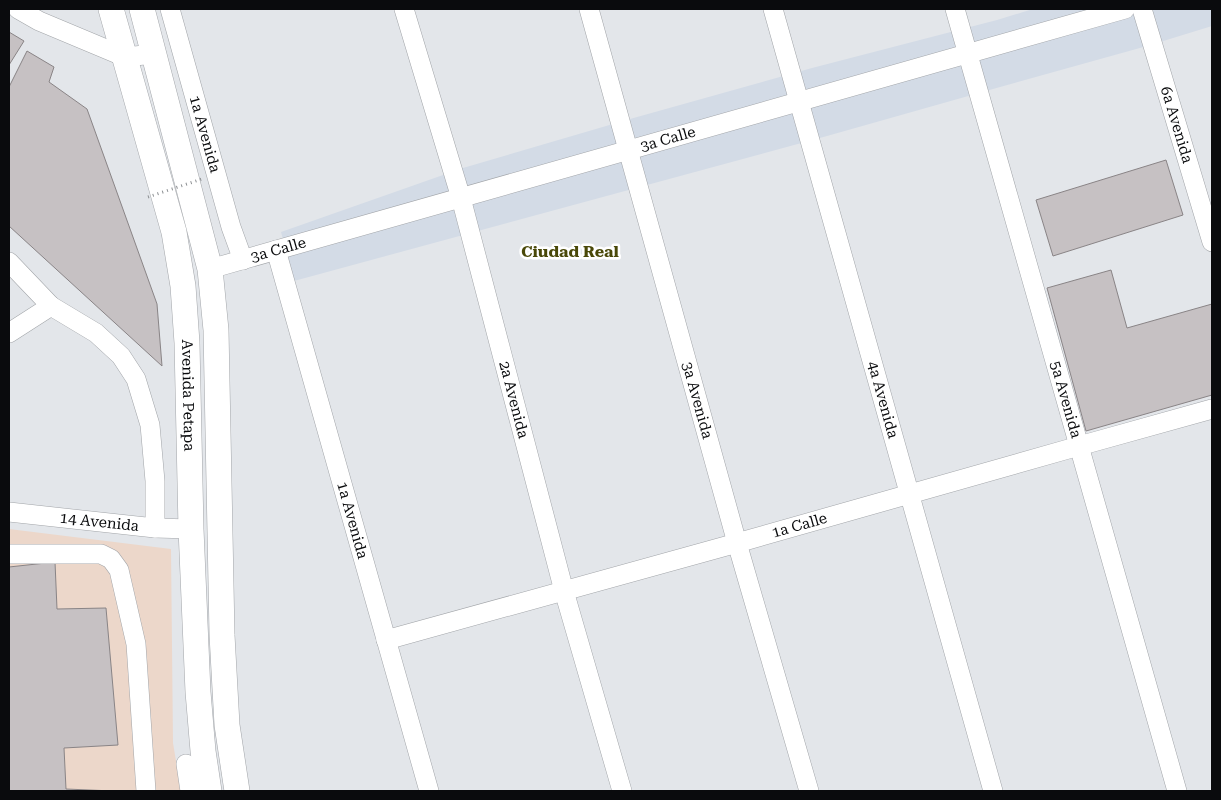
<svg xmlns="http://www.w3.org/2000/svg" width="1221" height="800" font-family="'Roboto Serif',serif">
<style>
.built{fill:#d3dbe6}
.industrial{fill:#ecd7ca}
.building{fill:#c6c1c3;stroke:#898486}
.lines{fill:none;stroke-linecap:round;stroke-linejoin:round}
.minor-casing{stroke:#a2a5a9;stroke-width:20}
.major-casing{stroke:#a2a5a9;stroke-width:26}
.minor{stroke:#fff;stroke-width:19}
.major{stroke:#fff;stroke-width:25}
.path-bridge{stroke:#8d9093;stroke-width:3;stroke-dasharray:1 4;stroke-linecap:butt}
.labels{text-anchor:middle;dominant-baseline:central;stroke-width:5;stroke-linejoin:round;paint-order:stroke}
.street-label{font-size:15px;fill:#0a0b0d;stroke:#fff}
.neighbourhood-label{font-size:16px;font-weight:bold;fill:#494808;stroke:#fff}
</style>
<rect width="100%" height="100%" fill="#e3e6ea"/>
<path class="built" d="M1033 9H1212V26L1147 46 993 89 827 136 294 281 281 232 463 168 630 119 812 68 997 20Z"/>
<path class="industrial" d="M9 529 171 549 173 743 181 791H9Z"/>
<g class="building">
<path d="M9 32 24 41 9 65Z"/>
<path d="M27 51 54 67 49 82 87 109 157 304 162 366 9 226V87Z"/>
<path d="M1166 160 1183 215 1053 256 1036 200Z"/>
<path d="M1111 270 1127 328 1212 304V395L1086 431 1047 288Z"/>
<path d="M55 562 57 609 106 608 118 745 64 748 66 789 113 791H9V567Z"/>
</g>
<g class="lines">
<defs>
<g id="minor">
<path d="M18 9 39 21 125 57 154 54"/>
<path id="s1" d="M170 9 231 227 243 260"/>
<path id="s2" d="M404 9 461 198 564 591 622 791"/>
<path id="s3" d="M589 9 737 543 809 791"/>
<path id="s4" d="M773 9 993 791"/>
<path id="s5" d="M955 9 1177 791"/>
<path id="s6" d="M1142 9 1212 242"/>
<path id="s7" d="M276 250 429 791"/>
<path d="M9 262 51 306"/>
<path id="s8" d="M210 269 1125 9"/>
<path d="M9 333 51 306 96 333 121 356 136 379 150 425 155 481V528"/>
<path id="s9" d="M9 512 155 528 191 529"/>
<path d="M9 554H101L111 559 119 570 136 644 146 791"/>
<path id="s10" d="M386 640 737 543 1079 446 1212 409"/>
<path d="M186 764 190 791"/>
</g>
<g id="major">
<path id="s11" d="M111 9 174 232 183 286 187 343 191 529 198 692 203 751 209 791"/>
<path d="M142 9 210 269 216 330 222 635 227 725 237 791"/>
</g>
</defs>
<use href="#minor" class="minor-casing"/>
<use href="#major" class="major-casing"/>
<use href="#minor" class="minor"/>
<use href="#major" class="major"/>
<path class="path-bridge" d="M148 197 202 179"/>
</g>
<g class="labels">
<g class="street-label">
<text stroke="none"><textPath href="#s6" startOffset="121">6a Avenida</textPath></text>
<text stroke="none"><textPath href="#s1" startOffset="130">1a Avenida</textPath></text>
<text stroke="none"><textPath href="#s8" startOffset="476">3a Calle</textPath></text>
<text stroke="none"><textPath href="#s8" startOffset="71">3a Calle</textPath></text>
<text stroke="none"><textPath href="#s11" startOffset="396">Avenida Petapa</textPath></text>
<text stroke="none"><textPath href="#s2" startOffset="406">2a Avenida</textPath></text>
<text stroke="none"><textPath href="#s3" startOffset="406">3a Avenida</textPath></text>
<text stroke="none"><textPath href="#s4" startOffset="406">4a Avenida</textPath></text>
<text stroke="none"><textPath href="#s5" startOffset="406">5a Avenida</textPath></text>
<text stroke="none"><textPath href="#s7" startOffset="281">1a Avenida</textPath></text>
<text stroke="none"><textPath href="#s9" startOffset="91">14 Avenida</textPath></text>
<text stroke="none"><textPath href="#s10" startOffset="429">1a Calle</textPath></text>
</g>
<g class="neighbourhood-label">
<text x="570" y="251">Ciudad Real</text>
</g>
</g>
<rect width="1221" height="800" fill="none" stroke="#0a0b0d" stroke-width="20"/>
</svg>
